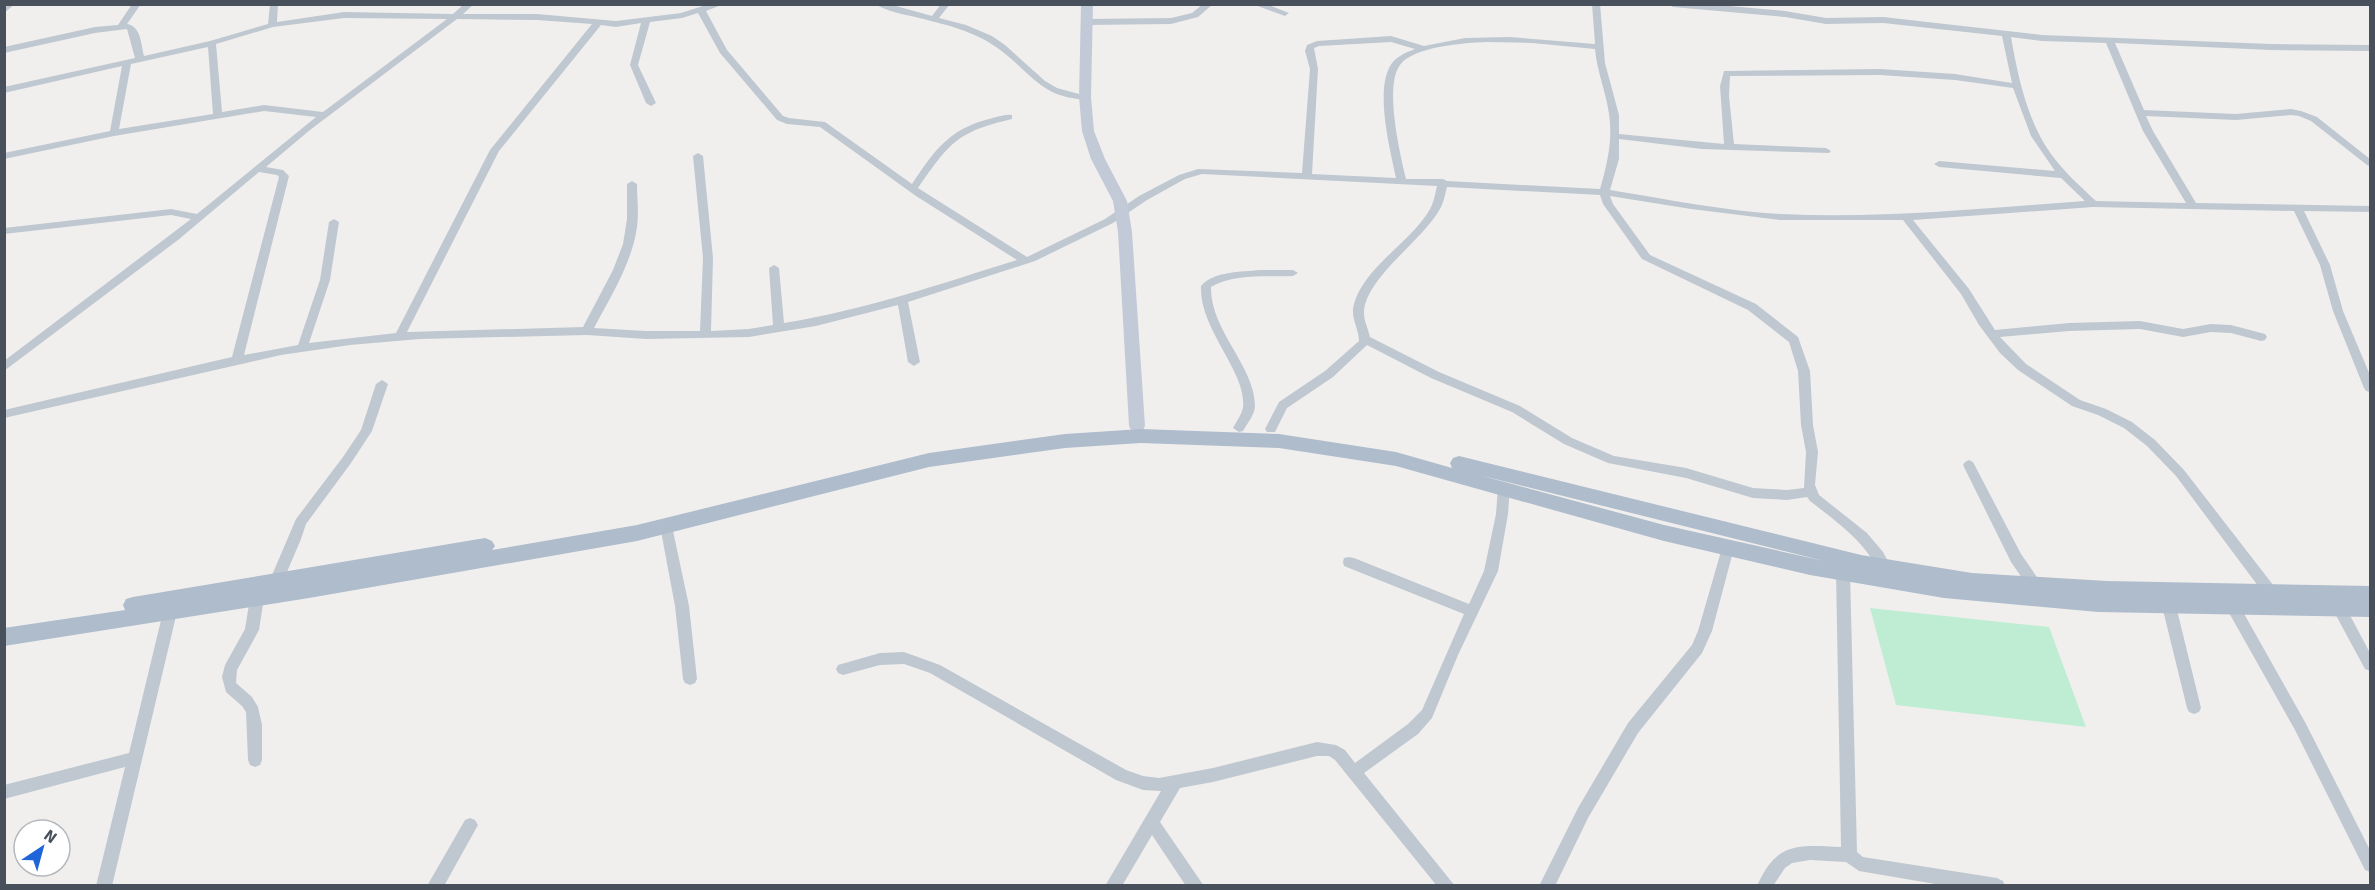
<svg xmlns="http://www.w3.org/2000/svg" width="2375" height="890" font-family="Signika,sans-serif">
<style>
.green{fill:#beedd3}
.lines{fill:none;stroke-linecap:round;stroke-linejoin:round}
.street{fill:#bfc8d0;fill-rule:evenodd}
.secondary{fill:#c2cad7;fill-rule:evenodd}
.primary{fill:#afbccc;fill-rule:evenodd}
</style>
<rect width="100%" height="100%" fill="#f1efee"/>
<path class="green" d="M1870 608 2049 627 2086 727 1896 705Z"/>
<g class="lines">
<g class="street">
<path d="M6 4H15L4 13Z"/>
<path d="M132 4H141L127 24C141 26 141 44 144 56L210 41 268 24 270 4H278L277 22 344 12 453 14 464 4H474L463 14H537L616 21 681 13 709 4H724L706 11 727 50 783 116 789 118 825 122 912 184C934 151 949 129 989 119 997 117 1005 114 1012 115V119C957 132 950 142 918 188L1027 257 1105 219 1139 196 1179 175 1198 169 1302 173 1310 69 1305 51 1307 45 1317 41 1391 36 1424 46 1465 38 1510 37 1595 44 1592 4H1600L1605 63 1619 115V134L1724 144 1720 86 1724 71 1880 69 1955 74 2012 83 2002 36 1883 23 1826 24 1785 17 1673 7 1669 4H1707L1785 11 1826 18 1883 17 2042 35 2271 44 2370 45V51L2271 50 2115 43 2144 110 2236 114 2291 109 2301 111 2317 117 2370 159V166L2367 165 2311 121 2299 116 2291 115 2236 120 2146 116 2153 131 2196 203 2370 206V212L2304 211 2330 265 2343 311 2370 375V392L2366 391 2364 388 2333 311 2320 265 2294 211 2093 207 1913 220 1969 289 1995 330 2069 323 2140 321 2183 329 2211 324 2231 325 2265 334 2267 337 2265 340 2261 341 2231 333 2211 332 2183 337 2140 329 2069 331 2000 337 2026 364 2080 400 2106 409 2132 422 2155 440 2184 470 2277 590 2279 594 2277 598 2272 599 2267 598 2176 476 2147 446 2124 428 2098 415 2072 406 2018 370 2000 353 1979 325 1961 294 1903 220H1780L1691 209 1610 196 1613 204 1650 255 1756 304 1798 337 1810 371 1813 425 1818 452 1815 485 1819 495 1867 533 1883 552 1891 567 1889 571 1884 572 1879 571C1863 540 1837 522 1810 501L1807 497 1787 500 1753 498 1686 478 1608 463 1564 444 1512 412 1431 378 1367 345 1333 377 1287 408 1275 432H1267L1265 429 1279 402 1325 371 1359 341C1359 330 1352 320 1353 309 1360 269 1411 243 1430 209 1434 202 1435 194 1437 186L1202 174 1185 179 1147 200 1113 223 1035 261 908 302 920 362 914 366 908 362 898 305 816 326 749 337 646 339 587 335 420 339 350 345 281 355 4 418V410L232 357 279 177 277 175 259 172 178 240 4 371V361L191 219 171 215 4 234V228L171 209 197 214 316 117 264 111 114 136 4 159V153L110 131 122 66 4 93V87L135 58 127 29 95 33 4 53V47L95 27 118 25ZM698 13 720 53 777 120 787 124 820 127 916 196 1017 260C940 284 864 310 784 323L779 268 774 265 769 268 773 325 749 329 711 331 713 258 703 156 698 153 693 156 703 258 700 331H646L594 328C611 296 632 263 637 227 639 213 637 198 637 184L632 181 627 184V219L623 244 613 270 583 327 407 332 499 151 601 25 616 27 641 23 630 65 646 103 651 106 656 103 638 65 650 22 682 18ZM344 18 447 19 323 112 264 105 222 112 216 44 273 27ZM457 19 537 20 592 24 490 150 396 333 309 343 330 280 339 222 334 219 329 222 320 280 298 345 244 355 289 176 283 170 266 167 310 130ZM2011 37 2042 41 2106 43 2143 131 2186 203 2096 201C2080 186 2064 172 2051 154 2027 120 2018 77 2011 37ZM1391 42 1415 49C1405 53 1394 57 1389 68 1376 95 1390 149 1396 178L1312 174 1318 69 1314 48 1319 46ZM1487 42 1532 43 1595 49C1597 72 1606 92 1609 114 1613 140 1607 165 1600 189L1447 181 1443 179H1406C1400 154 1384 86 1400 65 1414 46 1465 43 1487 42ZM208 47 213 114 119 129 131 64ZM1880 75 1955 80 2013 88 2031 136 2055 171 1939 161 1934 164 1939 167 2061 178 2085 201C1984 208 1882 219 1781 214 1724 211 1666 199 1610 190L1619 159V139L1702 149 1829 153 1831 151 1826 148 1734 144 1729 96 1730 76ZM1447 187 1600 195 1603 204 1642 259 1748 310 1789 342 1798 371 1801 425 1806 452 1804 488 1787 490 1753 488 1686 468 1614 456 1572 438 1520 406 1439 372 1370 337C1368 328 1363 319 1364 310 1369 275 1422 241 1440 209 1444 202 1445 194 1447 187Z"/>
<path d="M875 4H889L932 16 941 4H950L939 18 966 25 992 36 1005 45 1045 81 1057 88 1090 97C1084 101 1079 99 1072 98 1038 93 1023 65 996 47 972 30 943 24 915 17 902 14 886 11 875 4Z"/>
<path d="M1203 4H1213L1198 17 1171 24 1086 25 1082 22 1086 19 1171 18 1192 13Z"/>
<path d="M1252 4H1266L1289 13 1285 16Z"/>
<path d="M1260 270H1293L1298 273 1293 276C1268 277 1233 273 1211 287 1210 330 1255 366 1255 406 1255 414 1247 424 1243 431L1239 432 1233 428C1236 422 1242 414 1243 407 1247 372 1199 329 1201 286 1214 271 1241 272 1260 270Z"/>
<path d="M382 380 388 384 372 431 351 463 306 524 301 539 281 586 276 587 271 586 269 582 296 519 343 457 361 430 376 384Z"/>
<path d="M1969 460 1973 462 2021 554 2041 583 2043 587 2041 591 2036 592 2031 591 2011 562 1963 465 1965 462Z"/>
<path d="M1504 482 1508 484 1510 487 1508 514 1498 571 1458 655 1432 718 1418 734 1364 773 1455 886H1437L1335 760 1329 756H1317L1213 782 1180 788 1160 822 1204 886H1186L1152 835 1122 886H1105L1161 791 1143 790 1116 780 930 673 904 664 880 665 843 675 838 673 836 669 838 665 880 653 904 652 940 665 1126 770 1143 776 1159 778 1213 768 1317 742 1336 745 1345 750 1355 763 1408 724 1422 710 1464 614 1344 566 1343 562 1344 558 1349 557 1354 558 1469 604 1484 571 1496 514 1498 487 1500 484Z"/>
<path d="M666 521 670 522 672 526 689 606 697 679 695 683 690 685 685 683 683 679 675 606 660 526 662 522Z"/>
<path d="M1728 543 1733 544 1734 548 1712 631 1702 653 1638 733 1588 818 1555 886H1539L1578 808 1628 723 1692 645 1698 631 1722 548 1723 544Z"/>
<path d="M1843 567 1848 568 1850 572 1857 852 1863 857 1997 878 2003 881 2005 886H1947L1859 871 1846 862 1810 860 1792 863 1785 868 1773 886H1757C1777 841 1798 845 1841 847L1836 572 1838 568Z"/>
<path d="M257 593 262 594 264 598 259 630 237 670 236 683 252 697 258 707 262 725V760L260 765 255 767 250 765 248 760 246 712 242 706 226 692 222 677 225 665 245 629 250 598 252 594Z"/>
<path d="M2169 600 2174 602 2176 606 2201 708 2199 712 2194 714 2189 712 2187 708 2162 606 2164 602Z"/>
<path d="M2233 601 2238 603 2305 722 2370 850V872L2365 870 2295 730 2228 611 2226 607 2228 603Z"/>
<path d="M2339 602 2344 604 2370 653V671L2365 669 2332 608 2334 604Z"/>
<path d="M170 606 175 608 177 612 112 886H96L125 767 4 799V785L129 753 163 612 165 608Z"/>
<path d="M470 818 475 820 478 825 444 886H427L465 820Z"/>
</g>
<path class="secondary" d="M1081 4H1093L1091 97 1094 131 1105 159 1127 201 1132 232 1145 426 1143 430H1131L1129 426 1118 232 1113 201 1091 159 1082 131 1079 97Z"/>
<path class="primary" d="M1141 429 1279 434 1396 452 1452 468 1450 463 1453 458 1459 456 1861 555 1972 573 2107 581 2370 586V617L2098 612 1944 598 1810 575 1664 541 1396 466 1279 448 1141 443 1065 448 929 467 637 541 309 598 4 646V628L125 610 123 605 126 599 133 597 485 538 492 541 495 546 492 550 637 525 929 453 1065 434ZM1479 475 1824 561 1664 525Z"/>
</g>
<rect width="2375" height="890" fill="none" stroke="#47505b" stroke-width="12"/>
<g transform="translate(42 848) rotate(36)"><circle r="28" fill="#ffffff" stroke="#b5b9bd" stroke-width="1.5"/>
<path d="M0-4.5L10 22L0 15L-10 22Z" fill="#1f65da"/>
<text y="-9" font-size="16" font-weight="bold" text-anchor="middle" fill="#47505b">N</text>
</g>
</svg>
